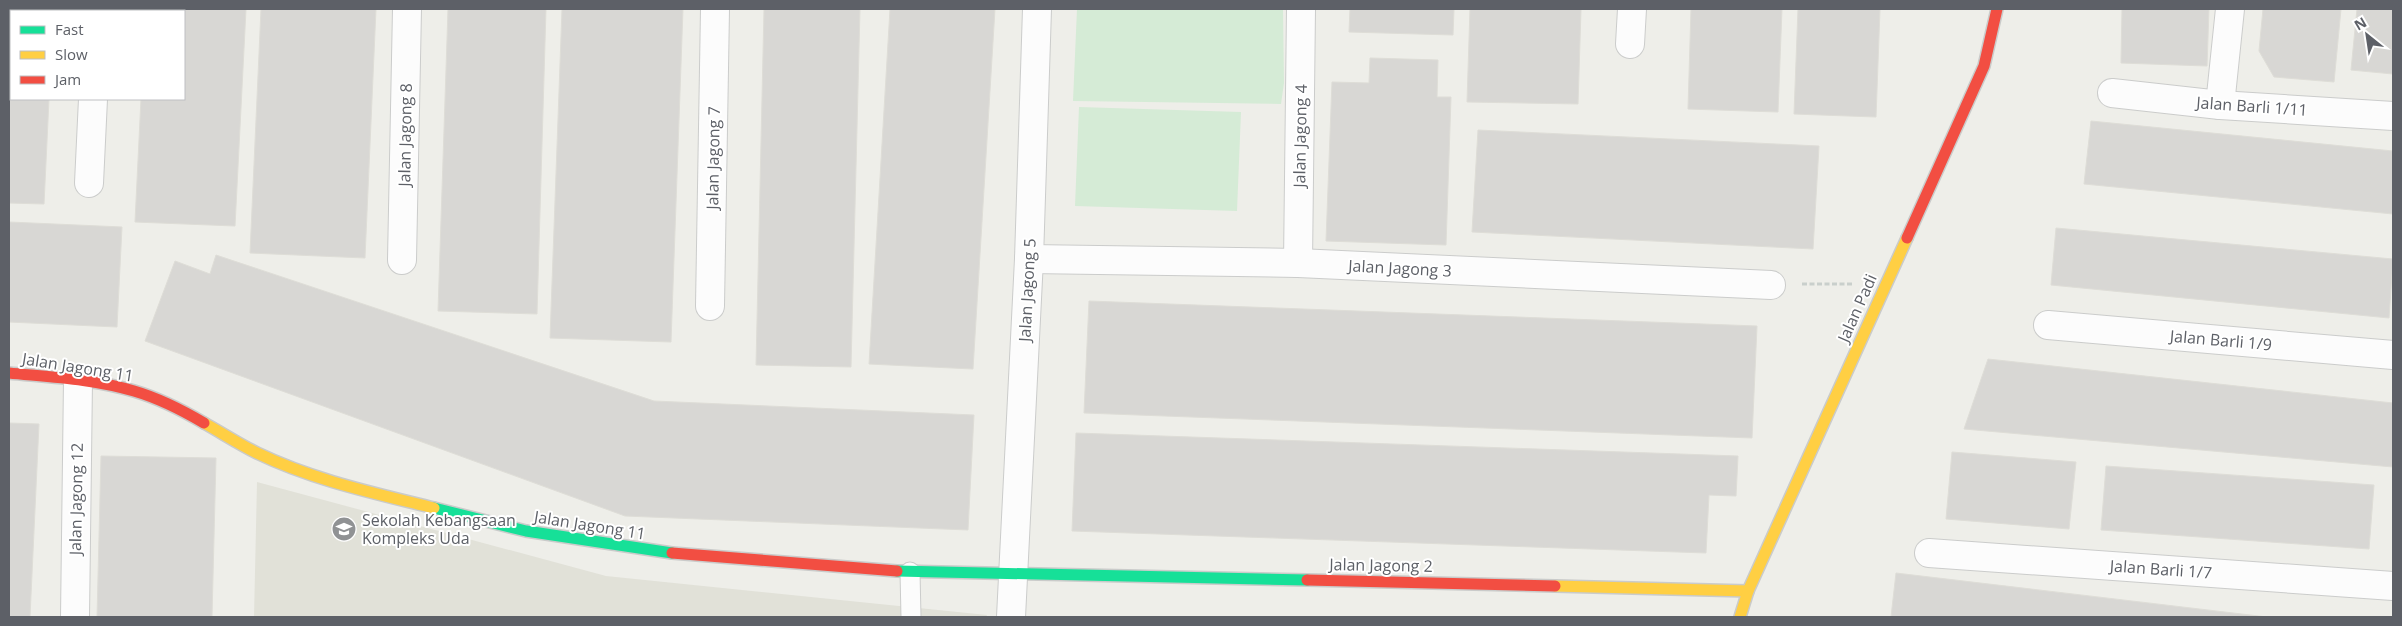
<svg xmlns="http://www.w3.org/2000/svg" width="2402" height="626" font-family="'Open Sans',sans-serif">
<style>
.education{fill:#e1e1d8}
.green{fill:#d5ebd6}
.building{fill:#d8d7d4;stroke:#deddd7}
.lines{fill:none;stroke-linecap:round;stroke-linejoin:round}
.lane-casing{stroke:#cbcccb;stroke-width:21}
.street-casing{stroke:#cbcccb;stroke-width:30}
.fast-casing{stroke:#cacbca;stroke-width:14}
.slow-casing{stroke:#cacbca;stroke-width:14}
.jam-casing{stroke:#cacbca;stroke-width:14}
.path{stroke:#c9cfcc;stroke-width:3;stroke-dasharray:5 2.5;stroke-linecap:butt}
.lane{stroke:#fcfcfc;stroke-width:19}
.street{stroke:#fcfcfc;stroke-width:28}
.fast{stroke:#16e098;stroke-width:11}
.slow{stroke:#ffcf43;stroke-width:11}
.jam{stroke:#f24e42;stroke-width:11}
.labels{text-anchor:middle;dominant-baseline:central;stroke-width:4;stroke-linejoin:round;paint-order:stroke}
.street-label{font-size:16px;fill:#5d6067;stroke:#fff}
.poi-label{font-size:16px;fill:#5d6067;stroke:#fff;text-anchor:start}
</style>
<rect width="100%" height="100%" fill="#eeeee9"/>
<path class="education" d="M257 482 606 576 987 615 986 617H254Z"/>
<g class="green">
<path d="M1077 9H1283L1284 83 1281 104 1073 101Z"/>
<path d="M1079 107 1241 112 1237 211 1075 206Z"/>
</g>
<g class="building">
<path d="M9 9H54V11H11V99H49L44 204 9 203Z"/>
<path d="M145 9H246L235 226 135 222 141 99H184V11H145Z"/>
<path d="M261 9H376L365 258 250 253Z"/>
<path d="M448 9H546L537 314 438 311Z"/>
<path d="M562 9H683L671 342 550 338Z"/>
<path d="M764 9H860L851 367 756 365Z"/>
<path d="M890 9H995L973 369 869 364Z"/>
<path d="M1350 9H1454L1453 35 1349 32Z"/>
<path d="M1470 9H1581L1578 104 1467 102Z"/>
<path d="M1691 9H1782L1778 112 1688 109Z"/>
<path d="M1798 9H1880L1876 117 1794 114Z"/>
<path d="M2122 9H2209L2207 66 2121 63Z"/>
<path d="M2263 9H2341L2334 82 2274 77 2259 51Z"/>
<path d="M2357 9H2393V74L2351 70Z"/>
<path d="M1370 58 1438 60 1437 97H1451L1446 245 1326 241 1332 82 1369 83Z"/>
<path d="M2091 121 2393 151V214L2084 184Z"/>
<path d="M1478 130 1819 146 1813 249 1472 232Z"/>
<path d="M9 222 122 227 117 327 9 322Z"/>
<path d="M2056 228 2393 259 2389 318 2051 285Z"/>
<path d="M216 255 654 401 974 415 968 530 625 516 145 341 175 261 210 274Z"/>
<path d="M1089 301 1757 326 1752 438 1084 413Z"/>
<path d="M1988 359 2393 403V467L1964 429Z"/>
<path d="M9 423 39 424 30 617H9Z"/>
<path d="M1076 433 1738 456 1736 496 1709 495 1706 553 1072 531Z"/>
<path d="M1952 452 2076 462 2069 529 1946 519Z"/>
<path d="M101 456 216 458 212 617H97Z"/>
<path d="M2106 466 2374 485 2369 549 2101 530Z"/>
<path d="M1896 573 2267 617H1891Z"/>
</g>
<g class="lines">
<defs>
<path id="lane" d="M910 572 911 617"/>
<g id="street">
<path d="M98 11V9"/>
<path d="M1630 44 1632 9"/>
<path d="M2112 93 2220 105 2393 116"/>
<path d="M2220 105 2230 9"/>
<path d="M89 183 93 99"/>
<path d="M1029 259 1298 263 1771 285"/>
<path d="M402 260 407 9"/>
<path d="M1298 263 1301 9"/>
<path d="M710 306 715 9"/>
<path d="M2048 325 2393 355"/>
<path d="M1929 553 2393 586"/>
<path d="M75 617 78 380"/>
<path d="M1011 617 1029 259 1037 9"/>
</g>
<g id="fast">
<path d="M434 508 526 531 672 553"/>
<path d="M897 571 1307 580"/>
</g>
<g id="slow">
<path d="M204 423C222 433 239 444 257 453 313 480 374 493 434 508"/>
<path d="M1555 586 1748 591"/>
<path d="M1740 617 1748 591 1907 238"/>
</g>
<g id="jam">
<path d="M1907 238 1984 66 1997 9"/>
<path d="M9 373C50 377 94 379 134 391 158 398 182 410 204 423"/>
<path d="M672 553 897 571"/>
<path d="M1307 580 1555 586"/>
</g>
</defs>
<use href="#lane" class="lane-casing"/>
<use href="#street" class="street-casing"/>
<use href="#fast" class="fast-casing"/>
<use href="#slow" class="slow-casing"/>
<use href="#jam" class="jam-casing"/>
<path class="path" d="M1802 284H1853"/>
<use href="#lane" class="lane"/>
<use href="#street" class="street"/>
<use href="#fast" class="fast"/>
<use href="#slow" class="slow"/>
<use href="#jam" class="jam"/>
</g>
<defs>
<symbol id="school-disc" viewBox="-11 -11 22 22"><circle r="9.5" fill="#909294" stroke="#fff"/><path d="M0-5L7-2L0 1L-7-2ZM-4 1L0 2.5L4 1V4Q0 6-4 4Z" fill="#fff"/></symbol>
</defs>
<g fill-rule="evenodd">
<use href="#school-disc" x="330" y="515" width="28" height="28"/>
</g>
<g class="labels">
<g class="street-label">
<text transform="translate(2252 106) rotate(4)">Jalan Barli 1/11</text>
<text transform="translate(405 135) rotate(-89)">Jalan Jagong 8</text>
<text transform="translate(1300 136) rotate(-89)">Jalan Jagong 4</text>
<text transform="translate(713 158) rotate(-89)">Jalan Jagong 7</text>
<text transform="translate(1400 268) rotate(3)">Jalan Jagong 3</text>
<text transform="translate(1027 290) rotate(-87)">Jalan Jagong 5</text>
<text transform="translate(1857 308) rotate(-66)">Jalan Padi</text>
<text transform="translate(2221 340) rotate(5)">Jalan Barli 1/9</text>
<text transform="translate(78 367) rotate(9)">Jalan Jagong 11</text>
<text transform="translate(76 499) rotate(-89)">Jalan Jagong 12</text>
<text transform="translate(590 525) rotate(9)">Jalan Jagong 11</text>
<text transform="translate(1381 565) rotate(1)">Jalan Jagong 2</text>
<text transform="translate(2161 569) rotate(4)">Jalan Barli 1/7</text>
</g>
<g class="poi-label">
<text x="362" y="520">Sekolah Kebangsaan<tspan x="362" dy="18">Kompleks Uda</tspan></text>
</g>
</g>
<rect width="2402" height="626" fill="none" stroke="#5d6067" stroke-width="20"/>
<rect x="10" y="10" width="175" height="90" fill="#ffffff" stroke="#bebfc2"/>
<rect x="20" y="26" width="25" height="8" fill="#16e098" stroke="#bebfc2"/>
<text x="55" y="35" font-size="15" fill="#5d6067">Fast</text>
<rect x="20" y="51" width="25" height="8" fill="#ffcf43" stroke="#bebfc2"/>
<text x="55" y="60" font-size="15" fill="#5d6067">Slow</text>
<rect x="20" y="76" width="25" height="8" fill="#f24e42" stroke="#bebfc2"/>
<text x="55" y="85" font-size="15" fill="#5d6067">Jam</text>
<g transform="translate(2367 35) rotate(330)" stroke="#ffffff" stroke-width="4" paint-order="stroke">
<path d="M0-4L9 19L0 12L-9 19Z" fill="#5d6067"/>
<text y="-8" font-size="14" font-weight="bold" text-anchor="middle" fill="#5d6067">N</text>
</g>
</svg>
